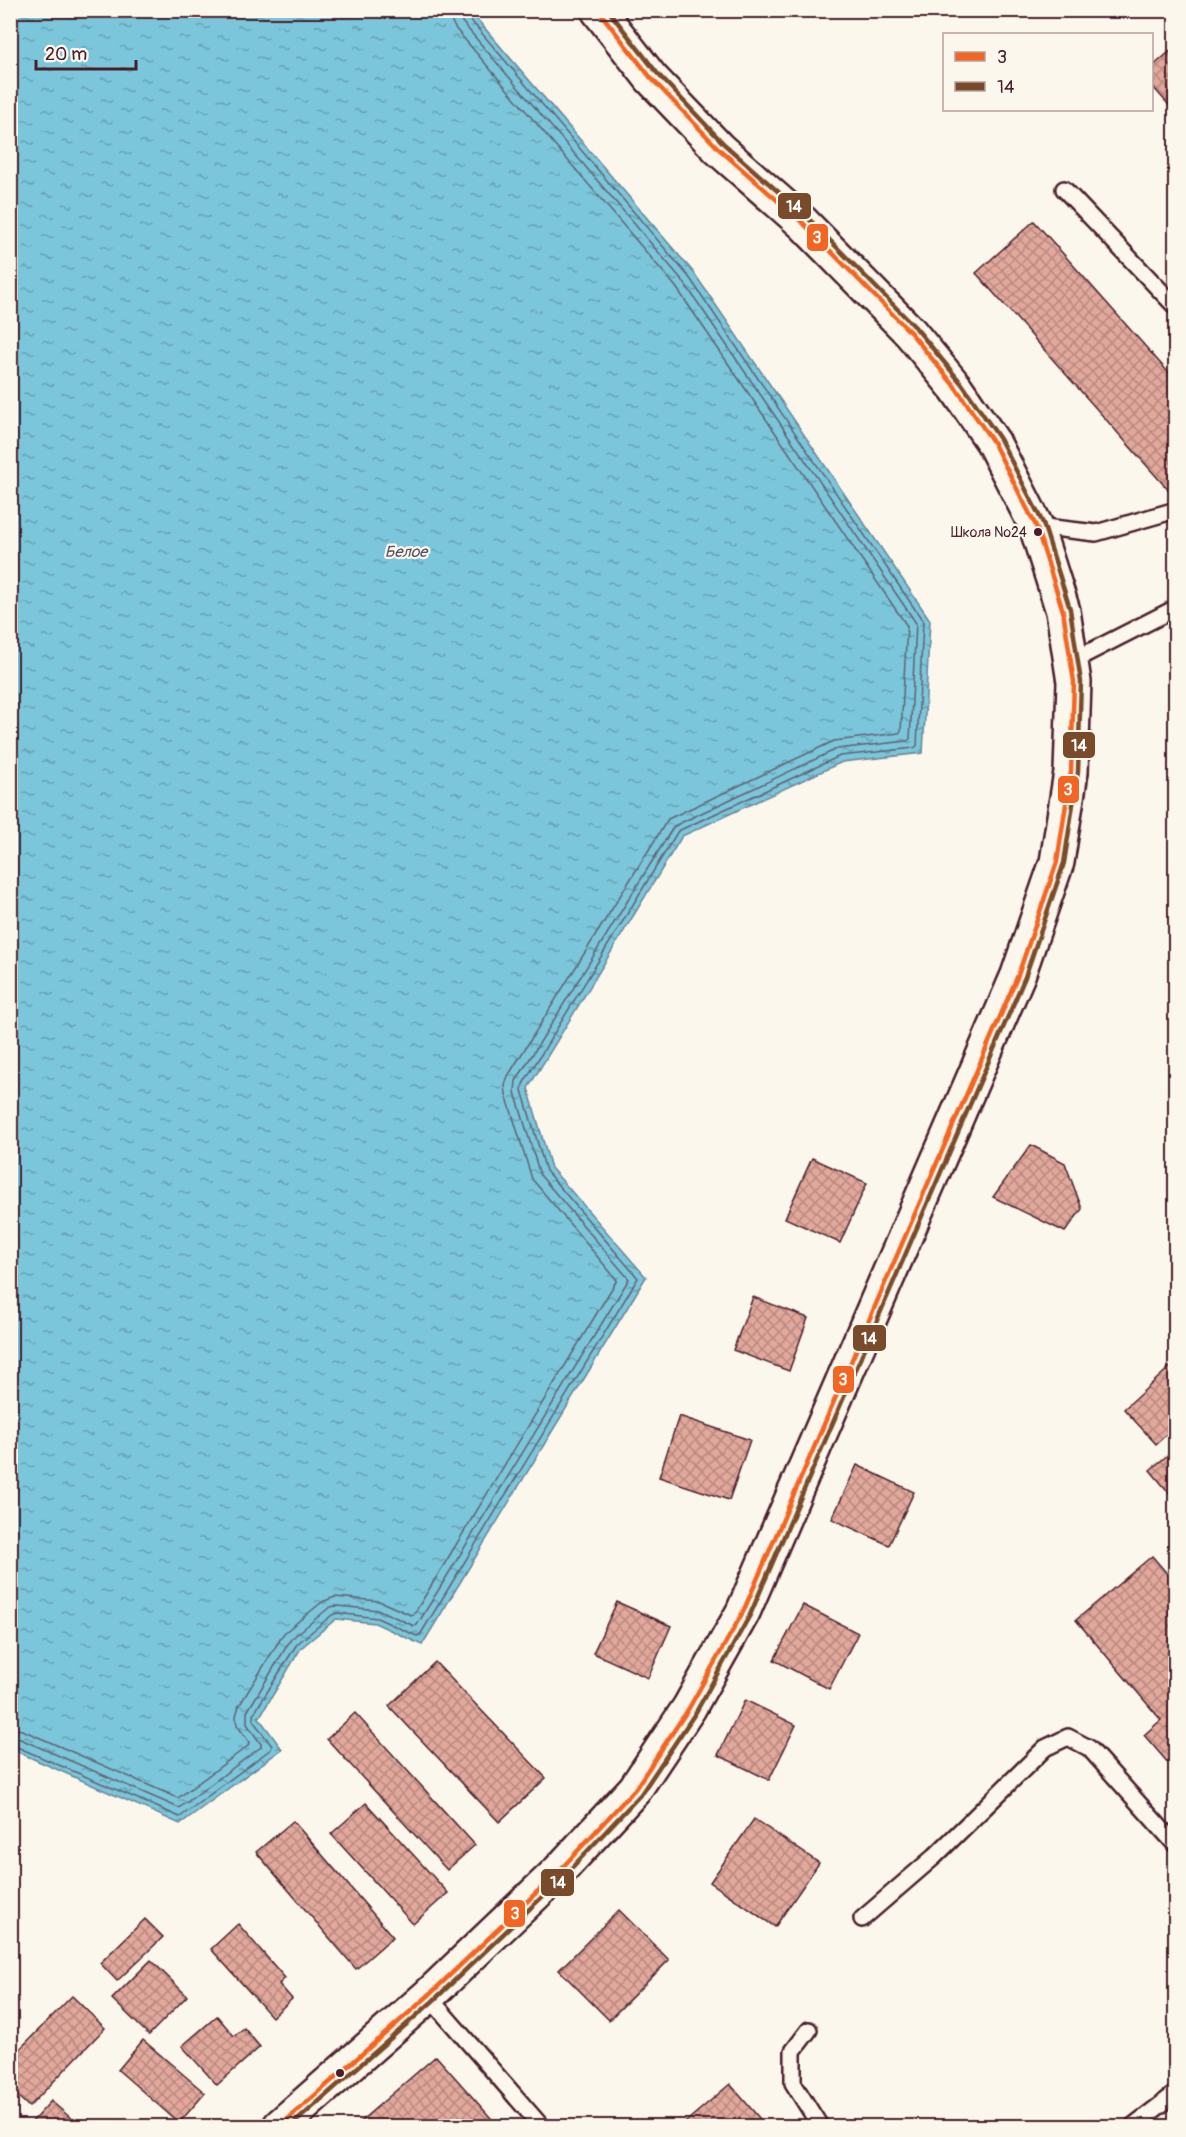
<svg xmlns="http://www.w3.org/2000/svg" width="1186" height="2137" font-family="Pangolin,sans-serif">
<style>
.water{fill:url(#water-ripples);stroke:#678395;stroke-width:1.5}
.lines{fill:none;stroke-linecap:round;stroke-linejoin:round}
.shore{stroke:#5e6271;stroke-width:1.5}
.building{fill:url(#building-cross-hatch);stroke:#4a1f2b;stroke-width:1.5}
.service-casing{stroke:#4a1f2b;stroke-width:20}
.tertiary-casing{stroke:#4a1f2b;stroke-width:38}
.service{stroke:#fbf7ec;stroke-width:15}
.tertiary{stroke:#fbf7ec;stroke-width:33}
.bus-1-casing{stroke:#fbf7ec;stroke-width:9}
.bus-2-casing{stroke:#fbf7ec;stroke-width:9}
.bus-1{stroke:#f26522;stroke-width:4.5}
.bus-2{stroke:#7a4b2a;stroke-width:4.5}
.bus-dot{fill:#4a1f2b;stroke:#fbf7ec;stroke-width:2}
.labels{text-anchor:middle;dominant-baseline:central;stroke-width:4.5;stroke-linejoin:round;paint-order:stroke}
.bus-label{font-size:14px;fill:#4a1f2b;stroke:#fbf7ec;text-anchor:end}
.water-label{font-size:16px;font-style:italic;fill:#595160;stroke:#fbf7ec}
.line-badge{stroke:#fbf7ec;stroke-width:2}
.badge-label{font-size:16px;text-anchor:middle;font-weight:bold;fill:#fff}
</style>
<defs>
<pattern id="water-ripples" width="26" height="14" patternUnits="userSpaceOnUse" patternTransform="scale(1.5)"><rect width="26" height="14" fill="#7bc6db"/><path d="M2 4q2-2 4 0t4 0M15 11q2-2 4 0t4 0" fill="none" stroke="#67a0b2"/></pattern>
<pattern id="building-cross-hatch" width="8" height="8" patternUnits="userSpaceOnUse" patternTransform="scale(1.5)"><rect width="8" height="8" fill="#e1a89b"/><path d="M0 0l8 8M0 8l8-8" fill="none" stroke="#b8887f"/></pattern>
</defs>
<rect width="100%" height="100%" fill="#fbf7ec"/>
<filter id="ink" filterUnits="userSpaceOnUse"><feTurbulence type="fractalNoise" baseFrequency=".0167" numOctaves="2"/><feDisplacementMap in="SourceGraphic" scale="12" xChannelSelector="R" yChannelSelector="G"/><feConvolveMatrix kernelMatrix="1 2 1 2 8 2 1 2 1" color-interpolation-filters="sRGB"/></filter>
<g filter="url(#ink)">
<path class="water" d="M11 10 470 11 694 273 930 620 923 753 842 762 682 836 528 1088 551 1168 646 1277 422 1645 375 1623 336 1619 301 1648 259 1718 282 1749 180 1824 11 1749Z"/>
<g class="lines">
<g class="shore">
<path d="M10 1728 22 1730 178 1798 248 1746 249 1742 237 1725 236 1716 239 1706 284 1633 322 1602 335 1597 379 1601 411 1615 414 1614 617 1280 532 1179 506 1094 505 1085 508 1076 668 819 834 741 899 733 901 731 907 626 676 287 455 28 451 20 450 10"/>
<path d="M10 1737 18 1738 179 1808 261 1747V1744L247 1724V1712L291 1639 330 1607 337 1606 379 1610 414 1626 417 1625 629 1279 540 1175 515 1092 516 1081 674 826 837 749 907 741 910 739 916 623 683 281 462 22 459 10"/>
<path d="M10 1744 180 1817 271 1749 272 1746 254 1722 253 1715 297 1644 332 1615 337 1613 377 1618 417 1636 420 1635 638 1278 546 1171 522 1090 523 1084 678 831 840 756 914 748 917 746 923 621 689 277 468 17 466 10"/>
</g>
</g>
<g class="building">
<path d="M1176 46V113L1152 86V67Z"/>
<path d="M1034 221 1176 381V489L1171 493 976 273Z"/>
<path d="M1031 1145 1065 1163 1082 1209 1065 1232 993 1197Z"/>
<path d="M812 1158 867 1183 840 1243 785 1218Z"/>
<path d="M753 1297 808 1318 789 1371 733 1350Z"/>
<path d="M1170 1367 1176 1373V1426L1156 1444 1124 1409Z"/>
<path d="M679 1416 750 1440 729 1500 659 1477Z"/>
<path d="M1176 1448V1501L1150 1470Z"/>
<path d="M857 1465 914 1492 889 1545 832 1519Z"/>
<path d="M1152 1556 1176 1584V1772L1144 1735 1161 1720 1076 1620Z"/>
<path d="M617 1602 671 1626 648 1678 593 1653Z"/>
<path d="M803 1605 858 1633 829 1689 774 1660Z"/>
<path d="M435 1662 546 1778 499 1822 389 1706Z"/>
<path d="M745 1700 796 1725 769 1780 718 1755Z"/>
<path d="M355 1713 475 1845 447 1870 327 1739Z"/>
<path d="M366 1803 448 1893 413 1924 331 1834Z"/>
<path d="M754 1819 819 1863 775 1927 710 1882Z"/>
<path d="M293 1821 393 1937 356 1969 256 1852Z"/>
<path d="M619 1910 669 1960 609 2020 559 1970Z"/>
<path d="M145 1919 163 1937 117 1981 100 1963Z"/>
<path d="M238 1924 285 1978 279 1984 292 1999 272 2017 211 1949Z"/>
<path d="M151 1960 187 1996 149 2035 112 1999Z"/>
<path d="M72 1996 105 2028 29 2107 10 2089V2059Z"/>
<path d="M217 2016 234 2036 244 2028 260 2047 217 2085 182 2046Z"/>
<path d="M143 2040 205 2093 179 2123 118 2070Z"/>
<path d="M436 2056 498 2126H355Z"/>
<path d="M730 2084 766 2126H681Z"/>
<path d="M51 2101 80 2126H32L30 2124Z"/>
</g>
<g class="lines">
<defs>
<g id="service">
<path d="M1064 189 1176 307"/>
<path d="M1036 526 1096 533 1176 510"/>
<path d="M1070 662 1176 608"/>
<path d="M862 1919 935 1856 1045 1748 1068 1737 1089 1748 1176 1845"/>
<path d="M428 1996 541 2126"/>
<path d="M809 2030 793 2051V2083L820 2126"/>
<path d="M1133 2126 1176 2093"/>
</g>
<path id="tertiary" d="M280 2126 428 1996 559 1871 635 1789 689 1708 743 1612 1018 975 1057 862 1071 772 1074 682 1063 611 1036 526 993 442 956 388 910 332 803 223 719 149 651 78 598 10"/>
</defs>
<use href="#service" class="service-casing"/>
<use href="#tertiary" class="tertiary-casing"/>
<use href="#service" class="service"/>
<use href="#tertiary" class="tertiary"/>
<defs>
<path id="bus-1" d="M280 2126 428 1996 559 1871 635 1789 689 1708 743 1612 1018 975 1057 862 1071 772 1074 682 1063 611 1036 526 993 442 956 388 910 332 803 223 719 149 651 78 598 10"/>
<path id="bus-2" d="M291 2126 433 2001 564 1876 641 1794 696 1712 750 1615 1025 977 1064 863 1078 772 1081 682 1070 609 1043 523 1000 439 962 384 915 327 808 218 724 144 657 73 608 10"/>
</defs>
<use href="#bus-1" class="bus-1-casing"/>
<use href="#bus-2" class="bus-2-casing"/>
<use href="#bus-1" class="bus-1"/>
<use href="#bus-2" class="bus-2"/>
</g>
</g>
<g class="bus-dot">
<circle cx="1038" cy="532" r="5"/>
<circle cx="340" cy="2073" r="5"/>
</g>
<g class="labels">
<g class="bus-label">
<text x="1027" y="532">Школа №24</text>
</g>
<g class="water-label">
<text x="406" y="552">Белое</text>
</g>
</g>
<g class="line-badge">
<rect x="777" y="192" width="35" height="28" rx="6" fill="#7a4b2a"/>
<rect x="806" y="223" width="23" height="29" rx="6" fill="#f26522"/>
<rect x="1062" y="731" width="34" height="28" rx="6" fill="#7a4b2a"/>
<rect x="1057" y="775" width="23" height="29" rx="6" fill="#f26522"/>
<rect x="852" y="1324" width="35" height="28" rx="6" fill="#7a4b2a"/>
<rect x="832" y="1365" width="23" height="29" rx="6" fill="#f26522"/>
<rect x="540" y="1868" width="35" height="29" rx="6" fill="#7a4b2a"/>
<rect x="503" y="1899" width="23" height="29" rx="6" fill="#f26522"/>
</g>
<g class="badge-label">
<text x="794" y="212">14</text>
<text x="817" y="243">3</text>
<text x="1079" y="751">14</text>
<text x="1068" y="795">3</text>
<text x="869" y="1344">14</text>
<text x="843" y="1385">3</text>
<text x="558" y="1888">14</text>
<text x="515" y="1919">3</text>
</g>
<rect width="1186" height="2137" fill="none" stroke="#fbf7ec" stroke-width="36"/>
<rect x="18" y="18" width="1150" height="2101" fill="none" stroke="#4a1f2b" stroke-width="2" filter="url(#ink)"/>
<rect x="943" y="33" width="210" height="78" fill="#fbf7ec" stroke="#b4a19f" stroke-width="1.5"/>
<rect x="955" y="52" width="30" height="9" fill="#f26522" stroke="#b4a19f" stroke-width="1.5"/>
<text x="997" y="63" font-size="18" fill="#4a1f2b">3</text>
<rect x="955" y="82" width="30" height="9" fill="#7a4b2a" stroke="#b4a19f" stroke-width="1.5"/>
<text x="997" y="93" font-size="18" fill="#4a1f2b">14</text>
<path d="M36 60v9h100v-9" fill="none" stroke="#4a1f2b" stroke-width="3"/>
<text x="45" y="60" font-size="18" fill="#4a1f2b" stroke="#fbf7ec" stroke-width="4.5" paint-order="stroke">20 m</text>
</svg>
